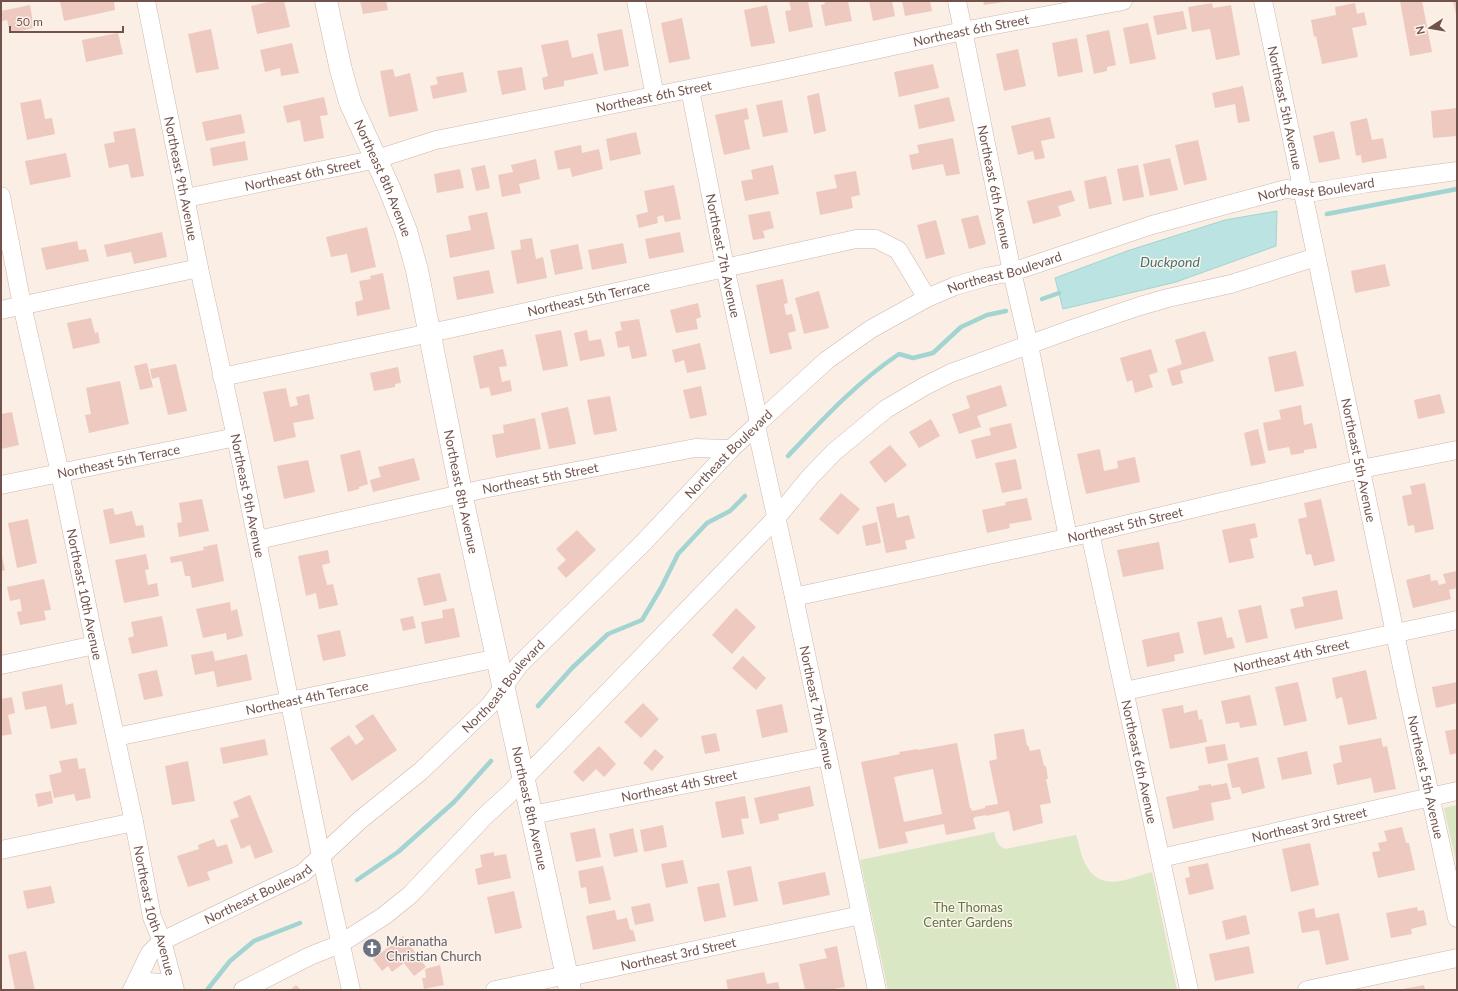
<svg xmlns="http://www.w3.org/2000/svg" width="1458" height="991" font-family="Lato,sans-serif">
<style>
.green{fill:#d9e7c5}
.water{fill:#bbe3e1;stroke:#a2d4d2}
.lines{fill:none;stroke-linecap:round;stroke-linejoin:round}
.stream{stroke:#a2d4d2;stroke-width:4.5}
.building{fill:#eec9bf;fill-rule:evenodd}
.minor-casing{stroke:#cdb7af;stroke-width:19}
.tertiary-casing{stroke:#cdb7af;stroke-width:23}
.minor{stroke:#fff;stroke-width:18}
.tertiary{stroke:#fff;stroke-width:22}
.labels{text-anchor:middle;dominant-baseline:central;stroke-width:3;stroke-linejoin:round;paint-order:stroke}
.street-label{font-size:13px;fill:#72534c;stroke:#fef3eb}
.park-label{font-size:13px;fill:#5d7745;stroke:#fef3eb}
.worship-label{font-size:13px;fill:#5b616d;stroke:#fef3eb;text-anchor:start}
.water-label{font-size:14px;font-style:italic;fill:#417676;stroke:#fef3eb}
</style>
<rect width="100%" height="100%" fill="#fbeee5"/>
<g class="green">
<path d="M1457 805V866L1444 808Z"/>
<path d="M994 832C996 840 997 845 1005 849L1076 835C1079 843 1080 851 1083 859 1098 894 1124 880 1152 872L1177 990H888L860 860Z"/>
</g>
<path class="water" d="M1277 211 1276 246 1176 282 1063 309 1055 278 1127 251 1225 220Z"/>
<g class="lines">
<g class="stream">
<path d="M1327 214 1457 189"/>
<path d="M1042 299 1059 293"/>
<path d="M788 456C823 419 857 382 899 354L913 358 933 353 961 327 987 315 1006 311"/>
<path d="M538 706 572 668 608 634 642 620 661 588 678 554 707 523 730 511 745 496"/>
<path d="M357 880 398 852 454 802 491 761"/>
<path d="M207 990 230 961 254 941 300 923"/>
</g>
</g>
<g class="building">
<path d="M60 1H114L115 10 64 21Z"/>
<path d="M272 1H284L290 27 257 34 251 6Z"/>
<path d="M360 1H386L388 10 363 14Z"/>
<path d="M789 1H808L813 27 789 32 785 11 791 10Z"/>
<path d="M824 1H848L852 21 825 26 821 5 825 4Z"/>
<path d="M869 1H892L895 16 873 21Z"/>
<path d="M902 1H930L932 11 905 16Z"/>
<path d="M983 1H1003V2L984 5Z"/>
<path d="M1400 1H1422L1432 52 1410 56Z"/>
<path d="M1453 1H1457V14H1456Z"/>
<path d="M1212 3 1213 8 1231 5 1240 55 1216 60 1210 29 1192 32 1188 7Z"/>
<path d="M1355 3 1357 14 1364 12 1367 25 1352 28 1358 57 1322 64 1316 36 1314 37 1311 20 1336 15 1335 7Z"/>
<path d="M30 5 34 28 10 33 7 20 2 21 1 11Z"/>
<path d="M767 5 775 43 751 47 744 10Z"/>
<path d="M1183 11 1187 29 1157 35 1153 16Z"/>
<path d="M682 18 690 59 669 63 661 23Z"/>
<path d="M1148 23 1156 59 1130 64 1123 28Z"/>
<path d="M211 29 219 69 196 73 188 34Z"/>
<path d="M622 29 629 66 604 71 597 34Z"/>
<path d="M1109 30 1116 65 1107 67V71L1094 74 1086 35Z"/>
<path d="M118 33 123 54 86 62 82 40Z"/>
<path d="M1077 38 1083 72 1058 77 1052 43Z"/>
<path d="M568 40 572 58 593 53 598 74 564 81V86L544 90 542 78 548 76 541 45Z"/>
<path d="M292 43 299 73 281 76 280 68 265 72 260 50Z"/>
<path d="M1018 49 1026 86 1004 91 996 54Z"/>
<path d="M933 64 939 88 899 97 894 72Z"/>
<path d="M522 67 526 90 502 95 497 71Z"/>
<path d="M393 69 395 77 410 73 418 111 389 117 380 71Z"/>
<path d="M463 72 467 92 433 99 430 86 438 84 436 77Z"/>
<path d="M1243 86 1250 121 1238 123 1235 104 1215 108 1212 93Z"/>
<path d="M819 93 826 131 814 134 807 96Z"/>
<path d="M324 97 328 115 320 116 324 138 304 142 300 120 287 123 283 106Z"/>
<path d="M949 97 955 121 919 129 914 105Z"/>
<path d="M41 99 45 119 52 118 55 134 27 140 20 103Z"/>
<path d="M782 100 788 132 763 137 756 105Z"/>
<path d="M747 108 749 119 744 120 750 149 724 155 715 115Z"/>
<path d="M1457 108V136L1433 138 1431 111Z"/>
<path d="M241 114 245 133 206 141 202 122Z"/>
<path d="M1050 117 1055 138 1041 141 1045 158 1035 160 1033 151 1018 155 1011 126Z"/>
<path d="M1367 118 1372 140 1383 138 1387 158 1362 163 1361 155 1356 156 1350 122Z"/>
<path d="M135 128 144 176 131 178 128 164 109 168 104 144 115 142 113 132Z"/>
<path d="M1334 131 1340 159 1319 163 1313 136Z"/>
<path d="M636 132 641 154 610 161 606 139Z"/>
<path d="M953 138 960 174 946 176 943 164 912 170 909 155 919 153 917 145Z"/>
<path d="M1198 140 1207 180 1184 185 1175 145Z"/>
<path d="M245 141 248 160 213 166 210 148Z"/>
<path d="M581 145 582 153 599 149 603 169 572 177 570 168 558 170 554 151Z"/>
<path d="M66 153 71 177 30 185 25 161Z"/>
<path d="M1170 158 1178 190 1150 196 1143 164Z"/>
<path d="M536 159 540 179 519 184 521 193 502 197 498 175 513 172 511 165Z"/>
<path d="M485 165 490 188 476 191 471 168Z"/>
<path d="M773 165 779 194 745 201 741 181 753 179 751 170Z"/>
<path d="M1138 165 1144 197 1123 201 1117 169Z"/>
<path d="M460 169 464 188 437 193 434 174Z"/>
<path d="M856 171 860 195 851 197 853 208 820 215 816 192 837 188 834 175Z"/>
<path d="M1106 176 1112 204 1089 209 1084 181Z"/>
<path d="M674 185 681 219 665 222 663 215 657 217 658 223 639 228 636 215 648 212 644 191Z"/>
<path d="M1071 190 1075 201 1058 206 1061 216 1033 224 1027 201Z"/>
<path d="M770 211 774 228 763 231 765 238 753 240 748 215Z"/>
<path d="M487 212 495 249 450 258 446 235 471 230 468 216Z"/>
<path d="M978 215 986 244 969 249 961 219Z"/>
<path d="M936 220 945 254 926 259 917 225Z"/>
<path d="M367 227 376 267 351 273 347 254 331 257 326 237Z"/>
<path d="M162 232 167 257 134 264 131 252 107 257 104 245Z"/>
<path d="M680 232 684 252 649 259 645 239Z"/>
<path d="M532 238 536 259 543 257 547 278 517 284 511 251 521 249 520 240Z"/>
<path d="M77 241 79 250 86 249 89 261 46 270 41 248Z"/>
<path d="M623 243 627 263 592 270 588 250Z"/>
<path d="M578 244 583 269 555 275 550 250Z"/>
<path d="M1385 264 1390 286 1355 293 1351 271Z"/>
<path d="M489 270 494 293 457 300 453 277Z"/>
<path d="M383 273 390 309 357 316 355 302 363 300 359 281 371 279 370 276Z"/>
<path d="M783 279 788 303 784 304 786 315 792 314 796 331 788 333 792 349 770 354 756 285Z"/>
<path d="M819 291 829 328 804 334 795 298Z"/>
<path d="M698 303 701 317 696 319 698 329 676 333 670 310Z"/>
<path d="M91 318 95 333 98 332 100 343 73 349 67 323Z"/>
<path d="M639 319 647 356 632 359 629 346 618 348 615 332 622 330 620 322Z"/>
<path d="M561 330 568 366 543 371 535 335Z"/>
<path d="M587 330 589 341 601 339 605 356 580 361 574 333Z"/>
<path d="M1205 331 1214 361 1180 371 1183 383 1172 386 1167 369 1182 364 1175 340Z"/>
<path d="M700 343 706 369 687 373 684 360 675 363 672 350Z"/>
<path d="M503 349 507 366 499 367 502 382 510 380 512 391 491 396 489 387 480 389 473 356Z"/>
<path d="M1151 349 1158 372 1149 375 1153 387 1135 393 1132 380 1127 382 1120 358Z"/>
<path d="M1296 351 1304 386 1275 392 1268 357Z"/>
<path d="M147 363 153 387 140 390 134 366Z"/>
<path d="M176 364 187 411 168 415 159 377 152 379 150 369Z"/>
<path d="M398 367 401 383 395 384V387L374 391 370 373Z"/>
<path d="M120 381 129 424 89 433 85 415 91 414 86 388Z"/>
<path d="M1001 385 1007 406 977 416 981 427 959 434 952 414 970 408 966 396Z"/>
<path d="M701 386 707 415 690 419 683 390Z"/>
<path d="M286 388 290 407 298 405 296 397 309 394 314 419 293 423 296 437 274 442 263 392Z"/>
<path d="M1440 394 1445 413 1418 419 1414 400Z"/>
<path d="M610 396 617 431 594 435 587 400Z"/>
<path d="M1301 405 1304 425 1312 423 1317 448 1304 450V453L1291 455 1289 447 1268 451 1263 423 1281 419 1279 410Z"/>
<path d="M568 407 576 444 549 449 541 413Z"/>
<path d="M12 412 19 445 1 449V414Z"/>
<path d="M535 418 541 449 496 458 492 435 504 433 503 425Z"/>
<path d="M931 419 940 436 919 448 909 432Z"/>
<path d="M1011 423 1017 448 976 459 971 440 991 435 989 428Z"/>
<path d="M1258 429 1266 463 1251 466 1244 433Z"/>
<path d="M890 445 907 465 885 483 869 462Z"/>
<path d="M1100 449 1104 471 1118 468 1117 461 1135 457 1140 482 1086 494 1077 454Z"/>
<path d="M360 450 368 484 359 487V489L348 492 340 455Z"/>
<path d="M414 458 420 480 373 492 370 480 381 477 378 467Z"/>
<path d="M1016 459 1022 489 1002 493 995 463Z"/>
<path d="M308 460 315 492 284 499 277 466Z"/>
<path d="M1425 483 1434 529 1415 533 1414 525 1408 526 1402 496 1412 494 1410 486Z"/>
<path d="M841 493 860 509 838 535 819 519Z"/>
<path d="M1027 498 1032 520 1009 524 1010 528 987 533 982 510 1006 505 1005 502Z"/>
<path d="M202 499 209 531 179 537 177 523 182 522 179 503Z"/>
<path d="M1321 499 1335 561 1314 566 1311 554 1306 555 1298 519 1307 517 1304 503Z"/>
<path d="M894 503 897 518 909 515 915 538 905 541 907 549 886 553 876 507Z"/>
<path d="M113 508 115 515 132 511 136 526 143 525 145 537 110 544 103 510Z"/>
<path d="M28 519 37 563 17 568 8 523Z"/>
<path d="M877 522 881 543 866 546 862 526Z"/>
<path d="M1255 523 1258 537 1250 539 1254 558 1229 563 1222 530Z"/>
<path d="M577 530 596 550 566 578 557 568 566 560 556 549Z"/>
<path d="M1159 542 1164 569 1123 577 1117 550Z"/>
<path d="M217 544 224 581 192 588 190 576H185L182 561 171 563 170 557 204 550 203 547Z"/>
<path d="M328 550 330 563 322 565 327 585 333 584 338 605 319 609 316 593 306 596 298 556Z"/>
<path d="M1 552 5 570 1 571Z"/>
<path d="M146 554 149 569 145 570 148 585 157 583 159 596 124 603 115 560Z"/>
<path d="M1457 571V588L1449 590 1451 599 1413 608 1406 580 1430 574 1431 581 1437 580 1439 585 1446 583 1443 574Z"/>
<path d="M440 573 447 601 424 606 417 578Z"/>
<path d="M44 579 51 610 44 611 46 620 20 625 17 612 22 611 20 599 10 601 7 587Z"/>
<path d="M1337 590 1343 619 1295 629 1290 609 1304 606 1302 597Z"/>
<path d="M230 602 231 611 237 609 243 636 227 640 226 633 203 638 196 609Z"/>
<path d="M1261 605 1268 638 1246 643 1238 610Z"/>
<path d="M454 608 460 637 425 644 421 622 443 618 442 610Z"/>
<path d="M736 608 756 627 732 654 712 635Z"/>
<path d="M162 616 168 646 132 654 128 638 134 636 131 622Z"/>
<path d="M413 616 416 628 403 631 400 619Z"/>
<path d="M1222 617 1227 638 1232 637 1235 648 1204 655 1197 622Z"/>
<path d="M340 630 346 656 323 661 317 635Z"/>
<path d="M1179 632 1184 653 1174 655 1175 661 1147 667 1142 640Z"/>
<path d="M213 651 215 661 247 654 252 680 217 687 214 671 195 675 191 655Z"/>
<path d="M743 656 766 678 756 690 732 668Z"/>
<path d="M157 670 163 696 144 700 138 674Z"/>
<path d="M1366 670 1377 719 1348 725 1342 697 1336 699 1332 678Z"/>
<path d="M1298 682 1307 721 1284 726 1275 687Z"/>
<path d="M1457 682V703L1436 708 1432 687Z"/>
<path d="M62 684 66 705 73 703 77 724 51 729 46 706 25 710 22 692Z"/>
<path d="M1250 695 1257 725 1240 728 1239 722 1226 724 1221 701Z"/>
<path d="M12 697 15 713 8 715 12 734 1 736V699Z"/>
<path d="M643 703 659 719 641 738 624 722Z"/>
<path d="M782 704 788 732 762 738 756 710Z"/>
<path d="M1183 705 1184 713 1197 710 1199 720 1202 719 1207 742 1170 749 1162 709Z"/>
<path d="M373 714 397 750 352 781 330 748 349 735 356 745 364 739 355 726Z"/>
<path d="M1024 729 1027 746 1028 745 1030 751 1040 749 1044 766H1046L1048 779H1046L1051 803 1040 805 1043 823 1013 831 1009 811 986 816V815L975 817 973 819 976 829 946 835 944 824 905 832 908 843 879 849 861 762 900 754 899 752 918 749V750L957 743 970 808H971L972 811 985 808V806L998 804 989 761 997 759 994 734ZM933 769 942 814 904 822 894 777Z"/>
<path d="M1457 729V753L1450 755 1445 731Z"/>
<path d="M716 733 720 751 705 754 701 736Z"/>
<path d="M1381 738 1383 747 1387 746 1396 789 1374 793 1371 778 1337 785 1333 764 1342 762 1339 746Z"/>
<path d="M265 739 268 755 223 764 220 748Z"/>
<path d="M1225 744 1228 760 1208 764 1205 747Z"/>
<path d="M599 746 616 764 604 777 596 769 583 782 573 772Z"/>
<path d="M655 749 664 757 652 771 643 763Z"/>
<path d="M1307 751 1312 774 1282 780 1277 758Z"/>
<path d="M1258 757 1265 788 1242 794 1240 787 1232 788 1227 764Z"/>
<path d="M77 758 79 769 85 768 91 798 76 801 74 794 54 798 49 775 62 772 59 761Z"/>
<path d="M188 761 195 801 172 805 165 766Z"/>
<path d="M1227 783 1231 799 1211 803 1214 820 1173 829 1166 797 1199 790 1198 786 1211 784V786Z"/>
<path d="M810 786 814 806 778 814 779 820 760 824 754 798Z"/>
<path d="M51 791 53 803 38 807 35 794Z"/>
<path d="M250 795 273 852 255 859 250 845 241 849 230 820 239 817 233 802Z"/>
<path d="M745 796 749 818 741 819 744 834 722 838 715 802Z"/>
<path d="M663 825 667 847 644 852 640 830Z"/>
<path d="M1402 827 1406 843H1409L1415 870 1378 878 1372 852 1380 851 1378 843 1387 841 1384 831Z"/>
<path d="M595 828 601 857 576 862 570 833Z"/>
<path d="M633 828 638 852 614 857 609 834Z"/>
<path d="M214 839 217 847 227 844 233 863 207 872 210 880 188 887 177 856 199 849 198 845Z"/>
<path d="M1310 843 1319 885 1291 892 1282 849Z"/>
<path d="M494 852V856L506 854 511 878 478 885 475 869 482 867 480 855Z"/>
<path d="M683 860 688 883 666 888 661 864Z"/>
<path d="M1208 863 1214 889 1189 895 1185 878 1190 877 1188 867Z"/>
<path d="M603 866 611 900 589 904 586 887 581 888 578 871Z"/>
<path d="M751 866 758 901 734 906 727 871Z"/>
<path d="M825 872 830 895 783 905 778 882Z"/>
<path d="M719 883 726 917 704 922 697 887Z"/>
<path d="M51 886 55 903 27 909 23 891Z"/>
<path d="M514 891 522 928 495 934 487 897Z"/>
<path d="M650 903 654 921 635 925 631 907Z"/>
<path d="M1417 907 1418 911 1424 910 1427 925 1411 929 1412 934 1391 938 1386 913Z"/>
<path d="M1314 908 1316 918 1339 913 1349 960 1326 965 1319 930 1302 933 1298 912Z"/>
<path d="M615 910 617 920 627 918 630 930H633L636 941 593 950 586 916Z"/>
<path d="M1246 915 1250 934 1226 940 1222 921Z"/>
<path d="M403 936 426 967 414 976 404 963 392 972 388 966 382 971 373 959Z"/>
<path d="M837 946 845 987 829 990H805L799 964 827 958 824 949Z"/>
<path d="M1249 946 1254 973 1215 981 1209 954Z"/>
<path d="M26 951 35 990H15L8 955Z"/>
<path d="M440 965 444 985 424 989 422 978H426L425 969Z"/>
<path d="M764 972 767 984 778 982 780 990H728L726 980Z"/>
<path d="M296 985 301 990H290Z"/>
<path d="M1424 985 1425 990H1403V989Z"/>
</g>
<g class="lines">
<defs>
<g id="minor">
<path id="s1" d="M146 1 199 268 236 437 321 856 351 990"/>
<path d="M636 1 655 96"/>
<path id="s2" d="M957 1 1012 272 1029 345 1068 537"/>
<path id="s3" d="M1263 1 1406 686 1457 918"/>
<path id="s4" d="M690 89 725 267 759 422"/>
<path id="s5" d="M1 196 22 305 60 473 93 635 134 822 152 917 162 941 175 990"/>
<path id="s6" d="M186 198 377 159 436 140 778 71 963 31 1123 1"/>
<path d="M1 310 199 268"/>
<path id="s7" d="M222 377 449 329 856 239H876L898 250 927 298"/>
<path id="s8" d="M756 426 794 597 877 990"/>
<path id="s9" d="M1 485 236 437"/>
<path id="s10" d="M1090 533 1189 990"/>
<path id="s11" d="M258 540 483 489 695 448 731 449"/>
<path id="s12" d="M794 597 1090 533 1361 469 1457 450"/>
<path d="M1 665 95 645"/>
<path id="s13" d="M1125 691 1457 620"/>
<path id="s14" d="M116 737 498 658"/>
<path id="s15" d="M532 815 827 756"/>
<path d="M1 850 134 822"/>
<path id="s16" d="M1161 858 1457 791"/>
<path d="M137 981 161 983 168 990"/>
<path id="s17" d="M132 990 150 953 162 941 303 873 360 820 421 771 490 705 520 664 644 542 731 449 756 426 759 422 827 360 871 329 927 298 955 286 986 277 1012 272 1152 225 1286 189 1314 192 1368 183 1457 171"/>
<path d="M243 990 310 956 340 944 384 916 410 895 486 815 509 794 579 722 777 517 810 477 834 452 886 409 925 386 951 373 1072 329 1140 306 1168 298 1231 284 1316 257"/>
<path id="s18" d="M495 990 567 975H578L861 915"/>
<path d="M1307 990 1457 958"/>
</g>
<g id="tertiary">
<path id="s19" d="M326 1 341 70 350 102 390 190 406 231 417 270 464 507 570 990"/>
</g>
</defs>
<use href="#minor" class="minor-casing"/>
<use href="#tertiary" class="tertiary-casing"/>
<use href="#minor" class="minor"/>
<use href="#tertiary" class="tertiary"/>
</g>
<defs>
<symbol id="church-disc" viewBox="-11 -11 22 22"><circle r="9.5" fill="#6b7280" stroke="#fef3eb"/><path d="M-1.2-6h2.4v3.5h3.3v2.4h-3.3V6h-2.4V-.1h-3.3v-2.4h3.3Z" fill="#fff"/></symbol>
</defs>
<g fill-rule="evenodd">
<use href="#church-disc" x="361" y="937" width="22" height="22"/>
</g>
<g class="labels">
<g class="street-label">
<text stroke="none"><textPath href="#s6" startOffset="803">Northeast 6th Street</textPath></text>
<text stroke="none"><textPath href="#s6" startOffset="479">Northeast 6th Street</textPath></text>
<text stroke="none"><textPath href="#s3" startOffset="109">Northeast 5th Avenue</textPath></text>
<text stroke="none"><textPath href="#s6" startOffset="119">Northeast 6th Street</textPath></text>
<text stroke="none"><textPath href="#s19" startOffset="187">Northeast 8th Avenue</textPath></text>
<text stroke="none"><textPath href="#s1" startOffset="181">Northeast 9th Avenue</textPath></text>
<text stroke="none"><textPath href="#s2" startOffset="190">Northeast 6th Avenue</textPath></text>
<text stroke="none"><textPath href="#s17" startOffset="1473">Northeast Boulevard</textPath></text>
<text stroke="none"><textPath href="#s4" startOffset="170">Northeast 7th Avenue</textPath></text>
<text stroke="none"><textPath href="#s17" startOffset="1149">Northeast Boulevard</textPath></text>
<text stroke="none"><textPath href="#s7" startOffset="375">Northeast 5th Terrace</textPath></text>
<text stroke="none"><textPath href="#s17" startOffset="813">Northeast Boulevard</textPath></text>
<text stroke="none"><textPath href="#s3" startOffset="469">Northeast 5th Avenue</textPath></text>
<text stroke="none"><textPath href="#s9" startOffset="120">Northeast 5th Terrace</textPath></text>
<text stroke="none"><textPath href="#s11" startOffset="289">Northeast 5th Street</textPath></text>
<text stroke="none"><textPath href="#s19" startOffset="511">Northeast 8th Avenue</textPath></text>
<text stroke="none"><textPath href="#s1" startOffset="505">Northeast 9th Avenue</textPath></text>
<text stroke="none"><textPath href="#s12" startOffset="339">Northeast 5th Street</textPath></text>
<text stroke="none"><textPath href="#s5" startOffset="407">Northeast 10th Avenue</textPath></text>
<text stroke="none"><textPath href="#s13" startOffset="170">Northeast 4th Street</textPath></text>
<text stroke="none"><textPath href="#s17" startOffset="489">Northeast Boulevard</textPath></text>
<text stroke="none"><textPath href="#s14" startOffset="195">Northeast 4th Terrace</textPath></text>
<text stroke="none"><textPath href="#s8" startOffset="288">Northeast 7th Avenue</textPath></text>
<text stroke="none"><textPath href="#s10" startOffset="234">Northeast 6th Avenue</textPath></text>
<text stroke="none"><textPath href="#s3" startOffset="793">Northeast 5th Avenue</textPath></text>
<text stroke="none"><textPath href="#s15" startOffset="150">Northeast 4th Street</textPath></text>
<text stroke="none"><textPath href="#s19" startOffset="835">Northeast 8th Avenue</textPath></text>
<text stroke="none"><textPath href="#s16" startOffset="152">Northeast 3rd Street</textPath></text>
<text stroke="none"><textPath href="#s17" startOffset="165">Northeast Boulevard</textPath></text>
<text stroke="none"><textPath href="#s5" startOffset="731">Northeast 10th Avenue</textPath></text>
<text stroke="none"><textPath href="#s18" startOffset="187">Northeast 3rd Street</textPath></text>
</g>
<g class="park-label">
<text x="968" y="907">The Thomas<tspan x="968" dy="15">Center Gardens</tspan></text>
</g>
<g class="worship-label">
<text x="386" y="941">Maranatha<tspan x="386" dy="15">Christian Church</tspan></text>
</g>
<g class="water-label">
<text x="1170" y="261">Duckpond</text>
</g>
</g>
<rect width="1458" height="991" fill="none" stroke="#72534c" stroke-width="4"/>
<g transform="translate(1430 28) rotate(258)" stroke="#fef3eb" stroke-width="3" paint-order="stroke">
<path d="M0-3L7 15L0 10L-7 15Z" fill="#72534c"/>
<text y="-6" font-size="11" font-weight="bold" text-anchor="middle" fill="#72534c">N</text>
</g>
<path d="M10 26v6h113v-6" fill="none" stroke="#72534c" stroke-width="2"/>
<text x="16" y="26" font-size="12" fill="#72534c" stroke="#fef3eb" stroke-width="3" paint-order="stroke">50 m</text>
</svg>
